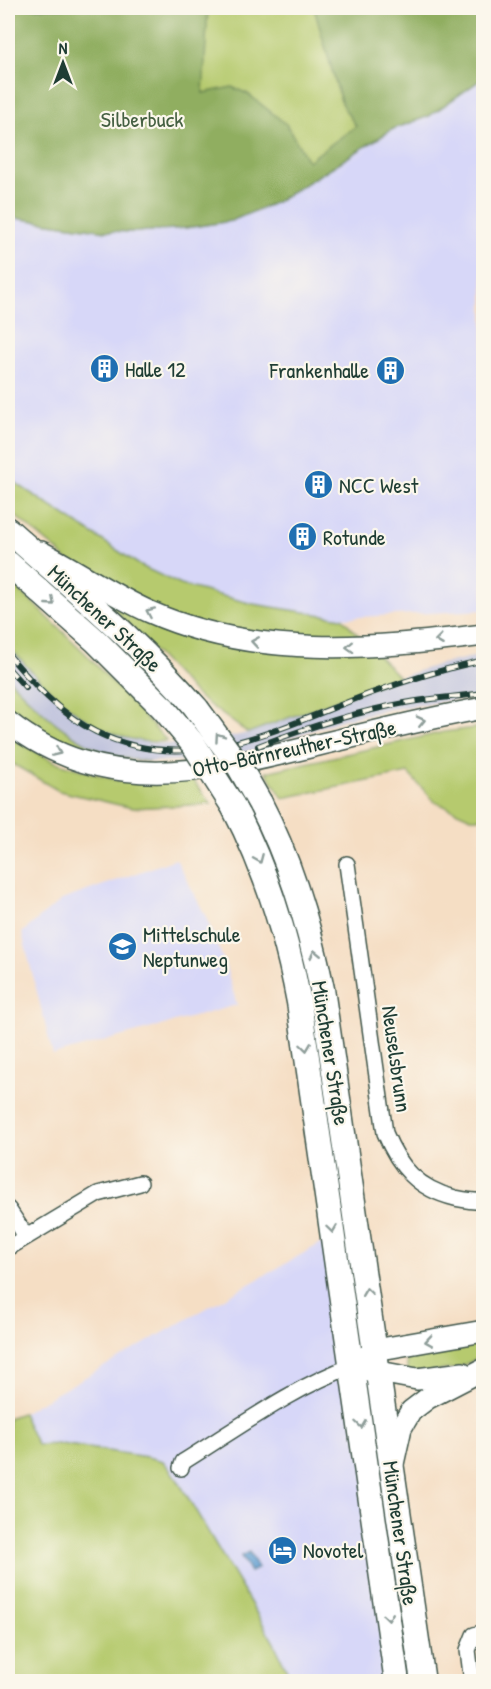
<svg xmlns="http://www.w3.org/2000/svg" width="491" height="1689" font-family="'Patrick Hand',sans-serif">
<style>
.built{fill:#d7d7f8}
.industrial{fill:#bfc2dd}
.green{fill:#b6ca6e;stroke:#6a8451;stroke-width:1.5}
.forest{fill:#90ae61;stroke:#58764a;stroke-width:1.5}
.water{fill:#629fd3;stroke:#406e84;stroke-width:1.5}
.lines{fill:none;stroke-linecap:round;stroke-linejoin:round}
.street-casing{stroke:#3f554a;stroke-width:18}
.secondary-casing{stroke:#3f554a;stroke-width:24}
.primary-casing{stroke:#3f554a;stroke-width:27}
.street{stroke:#fff;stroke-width:15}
.secondary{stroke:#fff;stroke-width:21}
.primary{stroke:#fff;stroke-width:24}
.rail-casing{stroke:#1f3d34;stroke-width:6}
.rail{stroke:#fbf7ec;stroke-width:4;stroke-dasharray:11;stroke-linecap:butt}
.primary-bridge-casing{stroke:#3f554a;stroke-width:27;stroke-linecap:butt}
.primary-bridge{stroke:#fff;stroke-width:24}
.oneway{stroke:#8f9e9a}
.labels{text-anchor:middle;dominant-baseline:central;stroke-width:4.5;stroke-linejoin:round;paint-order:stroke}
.park-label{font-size:22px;fill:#456042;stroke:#fbf7ec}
.poi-label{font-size:22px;fill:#1f3d34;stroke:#fbf7ec;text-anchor:start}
.street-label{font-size:22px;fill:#1f3d34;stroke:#fbf7ec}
</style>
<rect width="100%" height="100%" fill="#fbf7ec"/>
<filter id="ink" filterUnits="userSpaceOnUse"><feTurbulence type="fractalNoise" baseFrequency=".0167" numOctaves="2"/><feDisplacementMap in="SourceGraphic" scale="12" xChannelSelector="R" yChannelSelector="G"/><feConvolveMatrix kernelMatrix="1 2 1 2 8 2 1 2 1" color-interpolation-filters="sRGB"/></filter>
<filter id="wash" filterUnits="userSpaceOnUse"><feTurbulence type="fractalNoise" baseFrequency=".008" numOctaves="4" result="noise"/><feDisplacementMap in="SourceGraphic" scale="24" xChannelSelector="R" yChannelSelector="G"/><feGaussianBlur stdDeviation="1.35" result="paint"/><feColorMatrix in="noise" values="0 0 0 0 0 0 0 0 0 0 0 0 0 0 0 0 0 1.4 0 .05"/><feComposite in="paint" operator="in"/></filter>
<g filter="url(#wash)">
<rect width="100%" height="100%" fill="#f5dec4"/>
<g class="built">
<path d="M483 78V610L342 618 253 604 181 585 141 566 8 478V217L107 231 136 232 185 228 255 212 276 202 393 129 429 116Z"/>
<path d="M176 859 205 915 224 961 237 1005 53 1055 22 933 44 914 62 900Z"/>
<path d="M348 1228 412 1681H292L273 1641 177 1479 163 1462 146 1457 61 1444 37 1445 22 1413Z"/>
</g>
<path class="industrial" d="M8 645 55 694 76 712 98 727 124 736 152 743 172 744 211 741 248 733 399 677 440 664 483 655V696L385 710 342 720 255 750 216 759 149 762 117 757 89 745 63 730 40 711 8 678Z"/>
<g class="green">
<path d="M8 8H483V78L429 116 393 129 276 202 231 221 185 228 136 232 107 231 8 217Z"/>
<path d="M8 478 141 566 181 585 253 604 342 618 399 677 248 733 197 696 58 551 8 510Z"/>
<path d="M8 579 85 653 167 741C101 749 47 691 8 645Z"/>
<path d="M8 678C39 710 72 743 116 756 127 760 138 760 149 762L70 751 16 717 8 708Z"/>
<path d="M483 727V818H471L435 802 408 773 283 798 266 772 444 732Z"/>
<path d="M8 736 55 762 123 782 193 780 211 804 132 808 59 791 8 761Z"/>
<path d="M483 1338V1356L455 1369 408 1374 405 1352Z"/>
<path d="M371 1407 394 1567 416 1681H405L365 1408Z"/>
<path d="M22 1413 37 1445 61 1444 147 1457 163 1461 177 1479 273 1641 292 1681H8V1418Z"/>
</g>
<path class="forest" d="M8 8H208L203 93 232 87 248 94 286 124 308 161 356 126 342 105 314 8H483V78L429 116 393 129 276 202 231 221 185 228 136 232 107 231 8 217Z"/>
<path class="water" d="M249 1552 258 1568 250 1572 241 1556Z"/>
</g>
<g filter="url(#ink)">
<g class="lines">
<defs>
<g id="street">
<path d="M347 864 385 1133C399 1167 418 1189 455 1198 465 1200 474 1202 484 1201"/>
<path d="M8 1209 26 1236"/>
<path d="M8 1248 98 1194 140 1183"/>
<path d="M181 1468 183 1462C238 1428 292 1388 352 1366"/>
<path d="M472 1682 468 1650 474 1635 484 1632"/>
</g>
<g id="secondary">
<path d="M41 552C78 571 112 595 150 612 256 659 371 649 484 635"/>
<path d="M8 722C105 798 208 772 318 745 373 732 428 718 484 708"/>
<path d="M363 1359 375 1350 484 1331"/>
<path d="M363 1369 417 1379 463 1373"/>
<path d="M393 1464 401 1428 411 1411 428 1398 484 1369"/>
</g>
<g id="primary">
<path d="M8 530C73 588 140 643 197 709"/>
<path d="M8 563 96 641 164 709"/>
<path d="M260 803C291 862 309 924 322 989L423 1682"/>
<path d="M233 806C266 869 286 933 299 1002L397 1682"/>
</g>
</defs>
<use href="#street" class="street-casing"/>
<use href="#secondary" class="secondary-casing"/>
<use href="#primary" class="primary-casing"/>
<use href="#street" class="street"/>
<use href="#secondary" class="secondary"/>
<use href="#primary" class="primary"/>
<defs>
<g id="rail">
<path d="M8 654C33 684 60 714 96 732 189 778 278 728 366 695 404 681 443 669 484 660"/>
<path d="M8 668 26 688"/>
<path d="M258 746C306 728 355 712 405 703 431 698 457 697 484 693"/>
</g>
</defs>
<use href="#rail" class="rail-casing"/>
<use href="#rail" class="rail"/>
<defs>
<g id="primary-bridge">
<path d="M164 709 194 745 233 806"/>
<path d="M197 709 240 768 260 803"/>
</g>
</defs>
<use href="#primary-bridge" class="primary-bridge-casing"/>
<use href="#primary-bridge" class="primary-bridge"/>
</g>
<defs><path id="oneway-chevron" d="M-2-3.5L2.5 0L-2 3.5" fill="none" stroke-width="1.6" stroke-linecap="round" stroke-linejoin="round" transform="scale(1.5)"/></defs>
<g class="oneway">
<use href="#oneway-chevron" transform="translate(51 602) rotate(41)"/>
<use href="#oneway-chevron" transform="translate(150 612) rotate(-156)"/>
<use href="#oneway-chevron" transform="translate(439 640) rotate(173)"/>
<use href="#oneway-chevron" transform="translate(255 642) rotate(-171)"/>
<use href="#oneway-chevron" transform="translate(350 647) rotate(178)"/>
<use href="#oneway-chevron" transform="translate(421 721) rotate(-13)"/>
<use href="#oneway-chevron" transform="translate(219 737) rotate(-125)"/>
<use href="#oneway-chevron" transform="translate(57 752) rotate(24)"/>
<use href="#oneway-chevron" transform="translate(259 859) rotate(67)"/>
<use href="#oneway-chevron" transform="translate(315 954) rotate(-103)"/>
<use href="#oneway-chevron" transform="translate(306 1047) rotate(82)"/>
<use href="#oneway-chevron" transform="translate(332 1229) rotate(82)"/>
<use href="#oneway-chevron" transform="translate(367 1292) rotate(-98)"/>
<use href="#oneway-chevron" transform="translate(429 1341) rotate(171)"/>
<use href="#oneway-chevron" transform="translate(361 1424) rotate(82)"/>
<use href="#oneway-chevron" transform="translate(388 1617) rotate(82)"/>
</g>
</g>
<defs>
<symbol id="building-disc" viewBox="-11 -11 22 22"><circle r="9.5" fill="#1f6fb2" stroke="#fbf7ec"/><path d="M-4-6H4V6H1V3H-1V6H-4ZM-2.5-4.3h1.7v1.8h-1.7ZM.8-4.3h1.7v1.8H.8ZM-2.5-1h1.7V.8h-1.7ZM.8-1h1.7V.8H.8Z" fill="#fff"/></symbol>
<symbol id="school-disc" viewBox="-11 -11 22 22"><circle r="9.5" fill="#1f6fb2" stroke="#fbf7ec"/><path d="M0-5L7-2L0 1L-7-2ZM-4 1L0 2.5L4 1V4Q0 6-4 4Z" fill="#fff"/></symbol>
<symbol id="hotel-disc" viewBox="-11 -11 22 22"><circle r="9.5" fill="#1f6fb2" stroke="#fbf7ec"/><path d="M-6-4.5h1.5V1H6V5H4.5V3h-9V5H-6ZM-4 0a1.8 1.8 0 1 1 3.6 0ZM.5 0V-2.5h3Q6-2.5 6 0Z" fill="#fff"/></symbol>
</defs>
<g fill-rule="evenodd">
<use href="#building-disc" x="88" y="352" width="33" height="33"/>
<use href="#building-disc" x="374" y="354" width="33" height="33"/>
<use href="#building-disc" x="302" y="468" width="33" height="33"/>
<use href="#building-disc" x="286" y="520" width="33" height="33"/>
<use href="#school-disc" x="106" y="930" width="33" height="33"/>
<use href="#hotel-disc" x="266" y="1534" width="33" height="33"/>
</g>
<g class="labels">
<g class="park-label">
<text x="142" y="119">Silberbuck</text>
</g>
<g class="poi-label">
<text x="125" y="369">Halle 12</text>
<text x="369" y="370" text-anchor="end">Frankenhalle</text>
<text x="339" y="485">NCC West</text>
<text x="323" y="537">Rotunde</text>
<text x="143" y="934">Mittelschule<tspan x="143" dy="25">Neptunweg</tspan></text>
<text x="303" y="1550">Novotel</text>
</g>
<g class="street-label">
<text transform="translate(105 618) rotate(43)">Münchener Straße</text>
<text transform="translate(294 748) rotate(-12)">Otto-Bärnreuther-Straße</text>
<text transform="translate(331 1053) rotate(81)">Münchener Straße</text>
<text transform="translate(397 1059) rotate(82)">Neuselsbrunn</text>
<text transform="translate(401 1533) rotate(82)">Münchener Straße</text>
</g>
</g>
<rect width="491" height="1689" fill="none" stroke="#fbf7ec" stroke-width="30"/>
<g transform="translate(63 63)" stroke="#fbf7ec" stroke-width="4.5" paint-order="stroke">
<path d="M0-4.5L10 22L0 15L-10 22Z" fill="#1f3d34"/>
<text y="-9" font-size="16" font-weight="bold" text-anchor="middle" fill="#1f3d34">N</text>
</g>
</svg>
